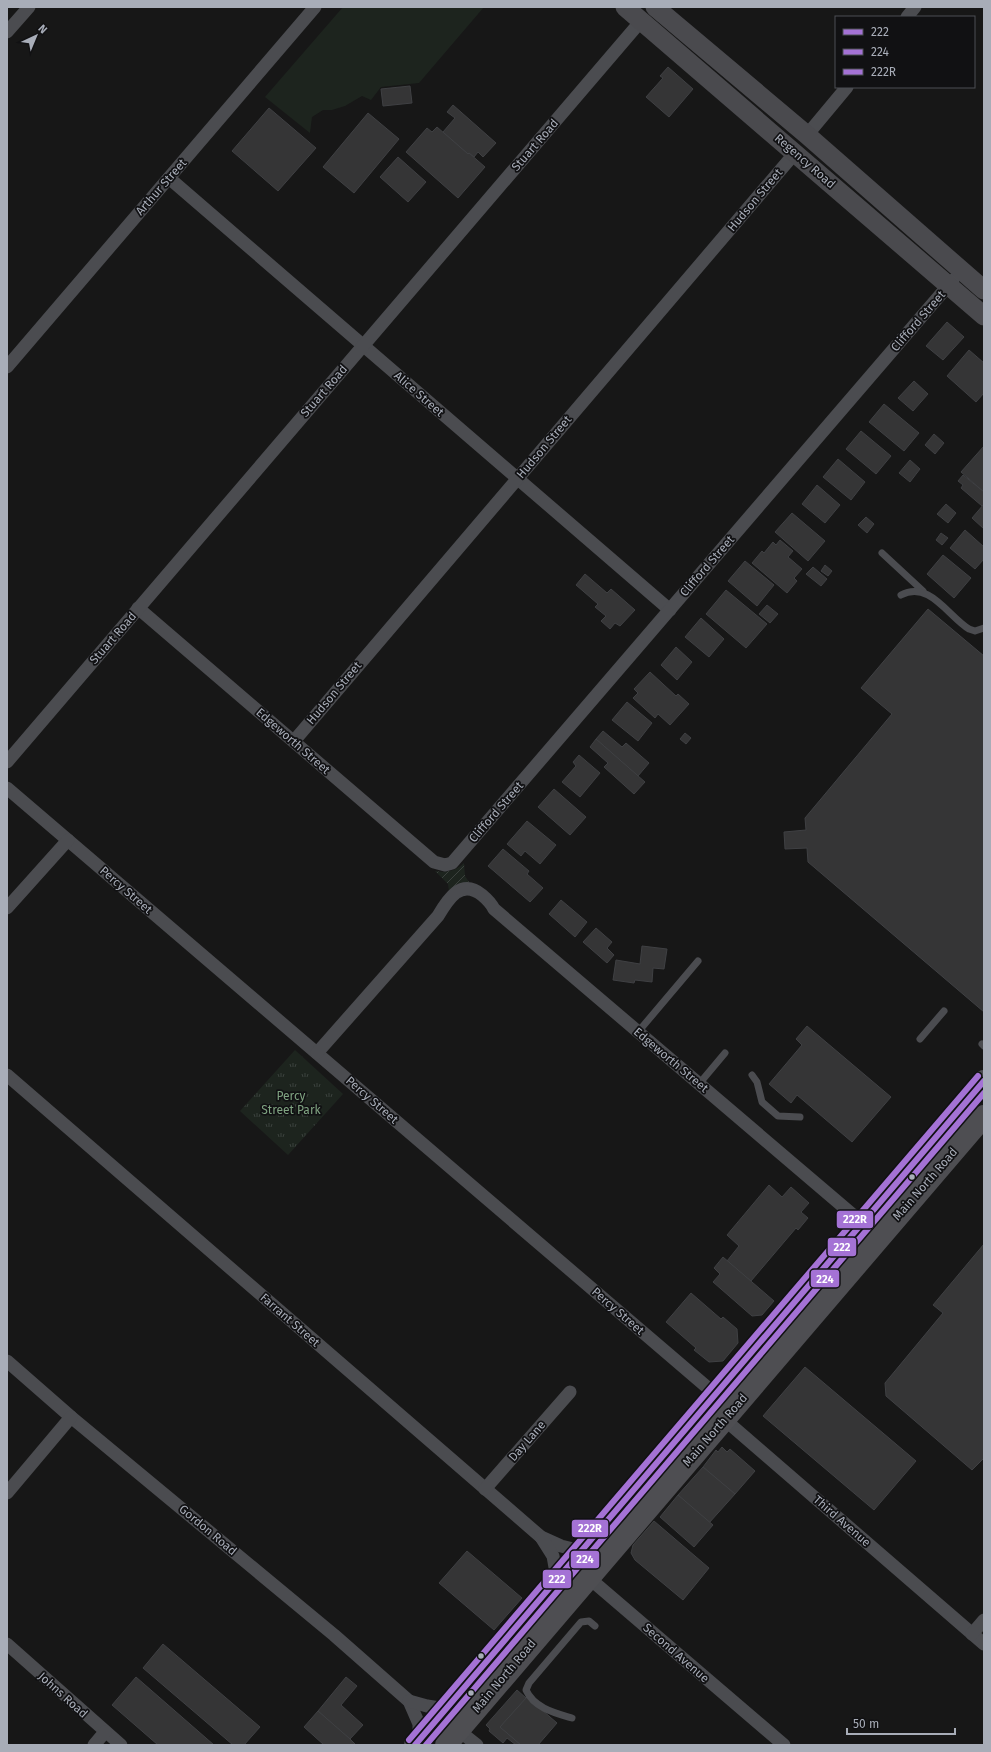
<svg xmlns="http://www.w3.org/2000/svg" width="991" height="1752" font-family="'Fira Sans',sans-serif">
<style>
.grass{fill:url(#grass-tufts)}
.garden{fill:url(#garden-furrows)}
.pitch{fill:#1d241e}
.building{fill:#353536;stroke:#3f4043}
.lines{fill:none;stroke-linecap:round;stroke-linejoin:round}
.service{stroke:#4b4c50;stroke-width:7}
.minor{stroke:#4b4c50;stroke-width:13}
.secondary{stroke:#4a4a4e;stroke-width:19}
.trunk{stroke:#4e4e52;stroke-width:22}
.bus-1-casing{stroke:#111113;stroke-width:9}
.bus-2-casing{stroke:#111113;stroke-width:9}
.bus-3-casing{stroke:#111113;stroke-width:9}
.bus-1{stroke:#a472d5;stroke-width:6}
.bus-2{stroke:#a472d5;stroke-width:6}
.bus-3{stroke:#a472d5;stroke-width:6}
.bus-dot{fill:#a8adb8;stroke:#111113;stroke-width:1.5}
.labels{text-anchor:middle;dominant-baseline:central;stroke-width:3.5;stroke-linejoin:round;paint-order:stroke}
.street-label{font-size:12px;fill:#a8adb8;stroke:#111113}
.park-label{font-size:12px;fill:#7fa381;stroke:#111113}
.line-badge{stroke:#111113;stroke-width:1.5}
.badge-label{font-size:11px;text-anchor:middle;font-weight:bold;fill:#fff}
</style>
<defs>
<pattern id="grass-tufts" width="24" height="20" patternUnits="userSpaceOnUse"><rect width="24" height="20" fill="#1d241e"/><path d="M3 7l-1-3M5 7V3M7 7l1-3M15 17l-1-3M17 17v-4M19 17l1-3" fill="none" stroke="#3b413d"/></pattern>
<pattern id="garden-furrows" width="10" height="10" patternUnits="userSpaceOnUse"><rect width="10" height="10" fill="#1d241e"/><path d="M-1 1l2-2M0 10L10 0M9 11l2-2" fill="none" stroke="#3b413d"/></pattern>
</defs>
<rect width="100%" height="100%" fill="#171717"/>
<path class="grass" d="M295 1050 343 1094 288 1155 240 1111Z"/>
<path class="garden" d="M464 863 465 876 471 885 449 891 448 884 435 871C447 873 455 871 464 863Z"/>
<path class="pitch" d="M343 7H484L419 83 381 87 371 100 362 96 345 106 332 110H323L312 117 310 133 265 97Z"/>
<g class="building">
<path d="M668 67 693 89 669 117 646 97 663 78 660 76Z"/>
<path d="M410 86 412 103 383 106 381 89Z"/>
<path d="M453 105 496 143 483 157 478 152 474 157 469 153 468 154 443 132 455 118 447 112Z"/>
<path d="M269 108 316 148 278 191 232 151Z"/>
<path d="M368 113 399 139 354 193 323 167Z"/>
<path d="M437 127 468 154 469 153 485 167 458 198 406 152 427 128 432 132Z"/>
<path d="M398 157 426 182 408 202 380 177Z"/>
<path d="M947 322 964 337 943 360 926 346Z"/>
<path d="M969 350 984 363V393L976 402 947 376Z"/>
<path d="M914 381 928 394 913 411 898 398Z"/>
<path d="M884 404 919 433 904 451 869 422Z"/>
<path d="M861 431 891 456 876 474 846 449Z"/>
<path d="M934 434 944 443 935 454 925 445Z"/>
<path d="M984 446V492L961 472Z"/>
<path d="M838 459 865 482 851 500 823 477Z"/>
<path d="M910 460 920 469 910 482 899 473Z"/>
<path d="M963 475 984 492V504L982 506 961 488 963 485 958 481Z"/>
<path d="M817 485 840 505 825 523 802 504Z"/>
<path d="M946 504 956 513 948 523 937 514Z"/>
<path d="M984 504V529L972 518Z"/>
<path d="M792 513 825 541 808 561 775 532Z"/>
<path d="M866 517 874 524 867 533 858 525Z"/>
<path d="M965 530 984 547V559L975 569 950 548Z"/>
<path d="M941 533 948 538 942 545 936 540Z"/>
<path d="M780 540 793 551 788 557 802 569 794 578 797 581 787 593 752 563 762 551 764 553 773 542 776 545Z"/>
<path d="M943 555 971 578 954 598 927 574Z"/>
<path d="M745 561 774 585 757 606 728 581Z"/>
<path d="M825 565 832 571 828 576 821 571Z"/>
<path d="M813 567 827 579 821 586 806 574Z"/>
<path d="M585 574 607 593 611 589 635 610 620 626 615 623 610 629 601 621 606 616 595 607 598 604 576 585Z"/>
<path d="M726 590 767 624 746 648 706 614Z"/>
<path d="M767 605 778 614 770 623 759 614Z"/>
<path d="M928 609 984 656V1012L808 862 807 848 785 849 784 832 806 830 805 818 892 714 861 688Z"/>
<path d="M701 618 724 639 709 657 685 637Z"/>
<path d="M676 647 692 662 677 680 661 665Z"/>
<path d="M650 672 676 696 678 694 689 704 670 725 658 714 655 718 633 698 638 693 634 689Z"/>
<path d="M627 702 652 723 638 741 612 720Z"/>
<path d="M603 731 622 747 626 743 649 763 638 776 596 739Z"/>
<path d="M685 733 691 738 686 744 680 739Z"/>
<path d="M596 739 645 782 634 794 604 767 608 763 590 747Z"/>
<path d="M579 755 600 773 580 797 562 782 576 766 573 762Z"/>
<path d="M554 789 586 817 570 835 538 807Z"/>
<path d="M527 821 556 845 540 864 525 851 521 856 507 844Z"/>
<path d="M503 849 529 871 527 874 543 888 530 902 488 866Z"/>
<path d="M561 900 587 922 575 937 549 914Z"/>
<path d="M596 928 612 942 607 948 614 955 607 963 583 942Z"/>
<path d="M642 946 667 949 664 969 653 968 652 982 635 980 634 983 613 980 616 960 640 964Z"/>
<path d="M807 1026 891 1097 852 1142 797 1095 791 1103 769 1084 802 1045 796 1039Z"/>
<path d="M769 1185 782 1197 791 1187 809 1203 801 1212 808 1218 798 1230 796 1228 751 1281 727 1261 739 1246 727 1235Z"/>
<path d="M984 1244V1458L972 1470 886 1396 885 1383 943 1313 933 1305Z"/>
<path d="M723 1257 774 1301 762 1315 752 1316 713 1282 720 1274 714 1268Z"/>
<path d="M691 1293 721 1319 723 1317 737 1329 738 1343 723 1361 709 1362 694 1350 696 1348 666 1322Z"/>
<path d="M805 1367 916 1461 874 1510 763 1416Z"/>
<path d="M722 1447 727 1452 730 1449 755 1471 735 1494 703 1467 716 1450 718 1452Z"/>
<path d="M703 1467 735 1494 709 1523 678 1495Z"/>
<path d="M678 1495 713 1525 694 1547 660 1517Z"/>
<path d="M654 1521 709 1568 683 1600 635 1560 631 1553 633 1545Z"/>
<path d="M467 1551 522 1598 494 1630 439 1583Z"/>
<path d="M163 1644 260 1727 244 1745H233L143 1668Z"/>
<path d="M136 1677 214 1745H158L112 1705Z"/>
<path d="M346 1677 357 1686 341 1705 363 1725 350 1739 318 1711Z"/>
<path d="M517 1690 526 1698 500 1727 521 1745H516L507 1738 503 1743 489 1731 490 1729 486 1725Z"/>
<path d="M527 1697 557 1723 538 1745H521L500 1727Z"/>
<path d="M318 1711 350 1739 356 1745H324L304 1727Z"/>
</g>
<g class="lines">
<g class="service">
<path d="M882 553 923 591"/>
<path d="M901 595C929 580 948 616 969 629L975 631 984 628"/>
<path d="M638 1032 698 961"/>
<path d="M920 1039 944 1011"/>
<path d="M982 1044 984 1046"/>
<path d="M752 1075 757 1082 762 1102 778 1116 800 1117"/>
<path d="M699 1084 725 1053"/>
<path d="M572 1718C555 1713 534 1708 526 1690L529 1683 581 1622 589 1621 595 1626"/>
</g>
<g class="minor">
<path d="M907 17 915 7"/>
<path d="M7 32 29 7"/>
<path d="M807 135 847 87"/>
<path d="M169 178 670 610"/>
<path d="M7 367 315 7"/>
<path d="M138 608 434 862 445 865 452 863 953 280"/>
<path d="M294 741 795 153"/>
<path d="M7 762 641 21"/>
<path d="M7 788 715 1394 744 1395"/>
<path d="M7 908 68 840"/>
<path d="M317 1053 438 916C448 899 461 878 482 895 488 900 491 903 494 909L880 1238"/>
<path d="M7 1075 541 1537 561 1546 581 1551"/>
<path d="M7 1361 71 1417 334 1635 409 1701 419 1724V1740"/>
<path d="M691 1422 724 1419 984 1644"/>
<path d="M485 1489 570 1392"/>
<path d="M7 1493 71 1417"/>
<path d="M541 1537 553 1556 557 1579"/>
<path d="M582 1577 589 1578 784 1745"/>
<path d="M972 1634 984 1620"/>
<path d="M7 1644 121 1745"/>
<path d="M409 1701 427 1706 446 1709"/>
<path d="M458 1730 477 1745"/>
<path d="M94 1745 105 1732"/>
</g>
<g class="secondary">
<path d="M625 7 984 316"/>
<path d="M655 7 807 135 984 290"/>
</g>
<g class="trunk">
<path d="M415 1745 984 1081"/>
<path d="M446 1745 984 1116"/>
</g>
<defs>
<path id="bus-1" d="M415 1745 984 1081"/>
<path id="bus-2" d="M426 1745 984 1093"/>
<path id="bus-3" d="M409 1740 978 1076"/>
</defs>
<use href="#bus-1" class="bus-1-casing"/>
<use href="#bus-2" class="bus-2-casing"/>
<use href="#bus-3" class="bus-3-casing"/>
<use href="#bus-1" class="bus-1"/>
<use href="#bus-2" class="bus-2"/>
<use href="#bus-3" class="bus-3"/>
</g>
<g class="bus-dot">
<circle cx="912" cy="1177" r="3.5"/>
<circle cx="481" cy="1656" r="3.5"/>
<circle cx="471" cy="1693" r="3.5"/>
</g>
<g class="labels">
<g class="street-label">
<text transform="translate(535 145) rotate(-49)">Stuart Road</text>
<text transform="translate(805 161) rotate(41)">Regency Road</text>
<text transform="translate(161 187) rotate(-49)">Arthur Street</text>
<text transform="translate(755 200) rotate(-50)">Hudson Street</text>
<text transform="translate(918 321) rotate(-49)">Clifford Street</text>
<text transform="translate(324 391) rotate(-49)">Stuart Road</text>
<text transform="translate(419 394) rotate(41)">Alice Street</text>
<text transform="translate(544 447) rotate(-50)">Hudson Street</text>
<text transform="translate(707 566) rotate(-49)">Clifford Street</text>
<text transform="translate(113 638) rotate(-49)">Stuart Road</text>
<text transform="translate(334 693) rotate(-50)">Hudson Street</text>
<text transform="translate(293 741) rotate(41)">Edgeworth Street</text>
<text transform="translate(496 812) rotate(-49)">Clifford Street</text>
<text transform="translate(126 890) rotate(41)">Percy Street</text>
<text transform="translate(671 1060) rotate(40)">Edgeworth Street</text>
<text transform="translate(372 1100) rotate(41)">Percy Street</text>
<text transform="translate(925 1184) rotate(-49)">Main North Road</text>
<text transform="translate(618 1311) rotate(41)">Percy Street</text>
<text transform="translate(290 1320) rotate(41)">Farrant Street</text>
<text transform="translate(715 1430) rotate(-49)">Main North Road</text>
<text transform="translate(527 1441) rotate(-49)">Day Lane</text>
<text transform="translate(842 1521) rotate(41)">Third Avenue</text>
<text transform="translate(208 1530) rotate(40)">Gordon Road</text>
<text transform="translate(676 1653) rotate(41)">Second Avenue</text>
<text transform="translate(504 1676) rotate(-50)">Main North Road</text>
<text transform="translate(63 1695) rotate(42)">Johns Road</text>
</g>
<g class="park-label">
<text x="291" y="1096">Percy<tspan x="291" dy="14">Street Park</tspan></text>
</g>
</g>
<g class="line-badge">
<rect x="836" y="1210" width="38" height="19" rx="4" fill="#a472d5"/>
<rect x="827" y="1237" width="30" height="20" rx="4" fill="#a472d5"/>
<rect x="810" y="1269" width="30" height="19" rx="4" fill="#a472d5"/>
<rect x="571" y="1519" width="38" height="19" rx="4" fill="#a472d5"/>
<rect x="570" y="1550" width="30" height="19" rx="4" fill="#a472d5"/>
<rect x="542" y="1569" width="30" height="20" rx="4" fill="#a472d5"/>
</g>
<g class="badge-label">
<text x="855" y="1223">222R</text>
<text x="842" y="1251">222</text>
<text x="825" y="1283">224</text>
<text x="590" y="1532">222R</text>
<text x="585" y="1563">224</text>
<text x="557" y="1583">222</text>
</g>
<rect width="991" height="1752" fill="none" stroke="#a8adb8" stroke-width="16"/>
<rect x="835" y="16" width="140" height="72" fill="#111113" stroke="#4d4f55"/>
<rect x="843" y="29" width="20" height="6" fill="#a472d5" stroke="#4d4f55"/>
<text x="871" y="36" font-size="12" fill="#a8adb8">222</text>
<rect x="843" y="49" width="20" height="6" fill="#a472d5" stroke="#4d4f55"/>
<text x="871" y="56" font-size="12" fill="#a8adb8">224</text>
<rect x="843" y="69" width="20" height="6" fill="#a472d5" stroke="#4d4f55"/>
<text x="871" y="76" font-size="12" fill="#a8adb8">222R</text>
<g transform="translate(36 36) rotate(44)" stroke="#111113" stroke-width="3" paint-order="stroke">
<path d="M0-3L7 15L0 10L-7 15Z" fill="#a8adb8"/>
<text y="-6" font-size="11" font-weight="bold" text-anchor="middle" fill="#a8adb8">N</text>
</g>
<path d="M847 1728v6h108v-6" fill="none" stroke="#a8adb8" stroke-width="2"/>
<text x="853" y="1728" font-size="12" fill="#a8adb8" stroke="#111113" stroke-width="3" paint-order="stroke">50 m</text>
</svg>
